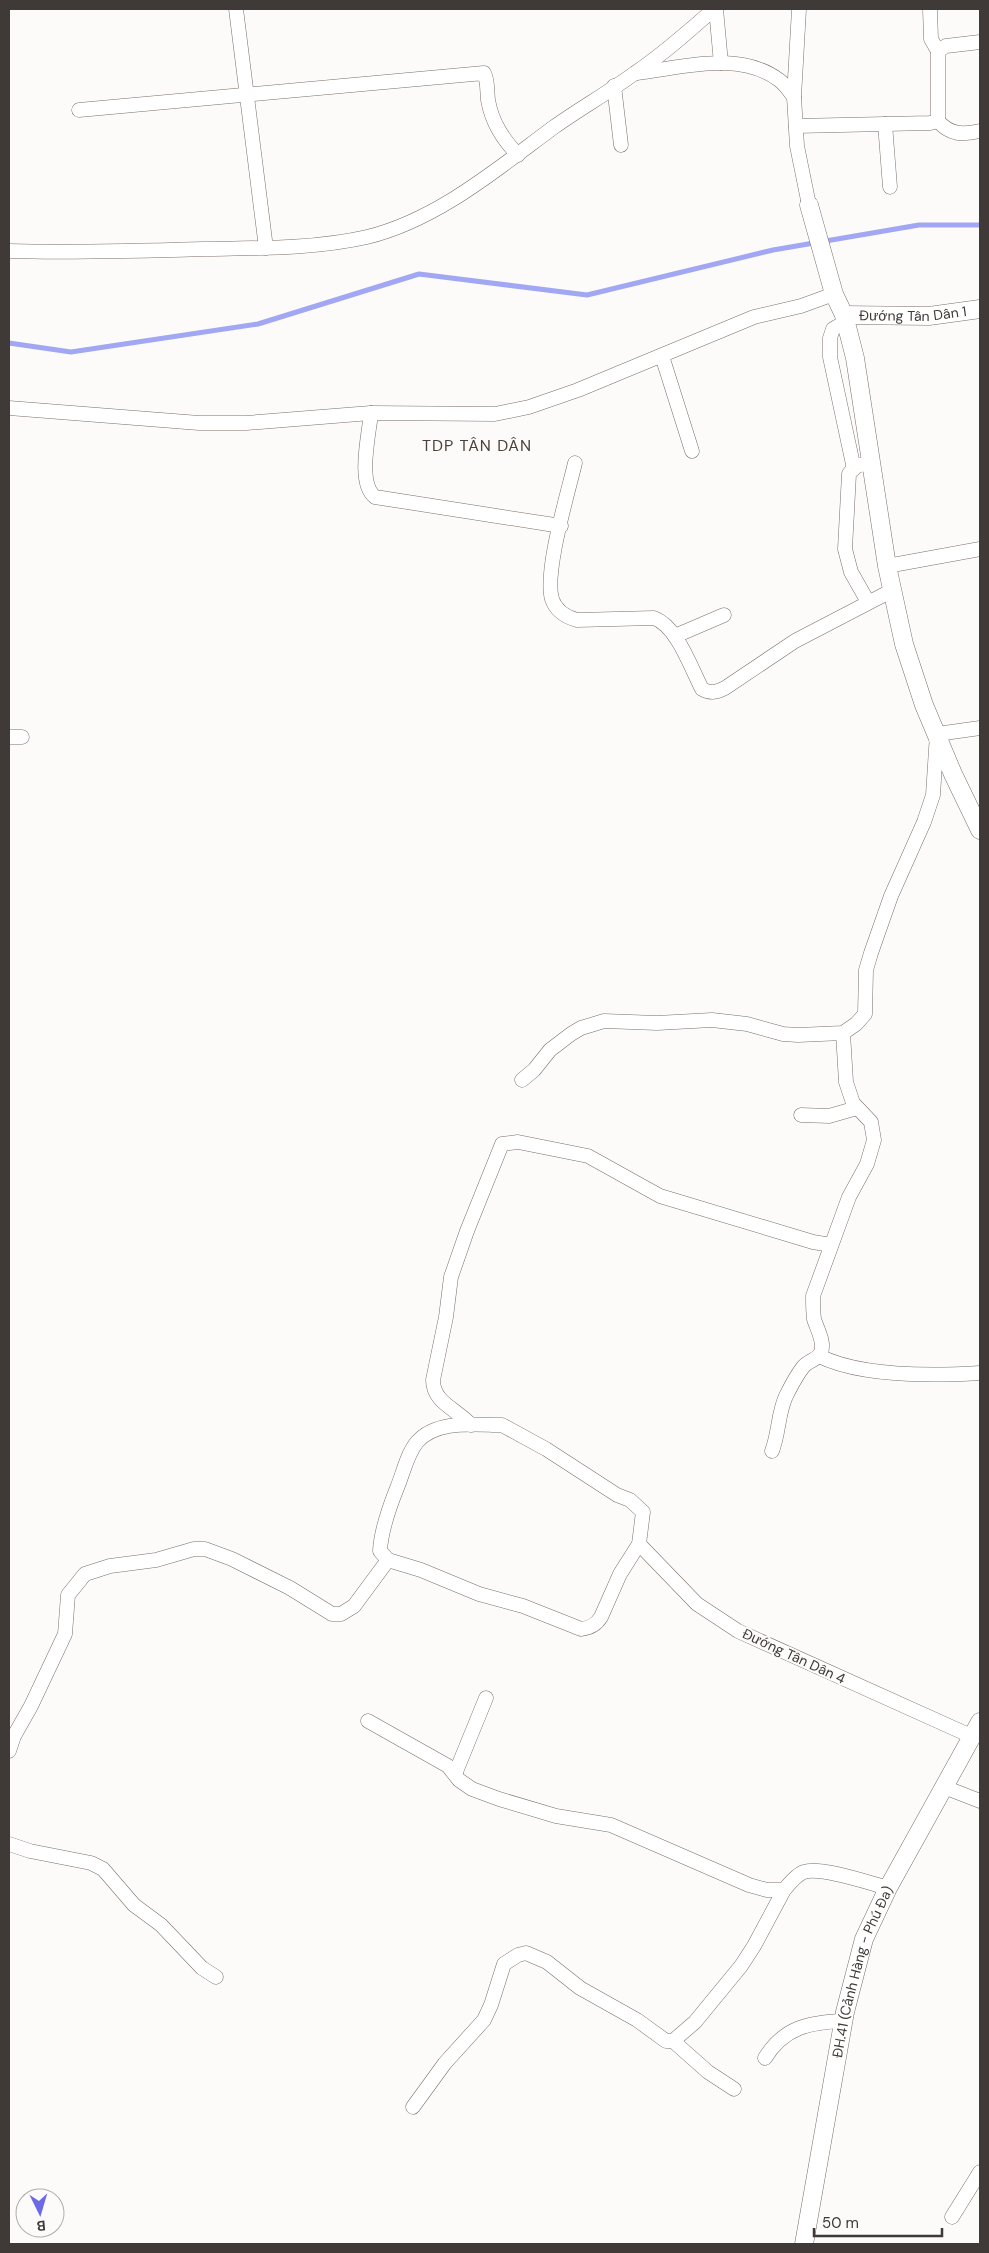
<svg xmlns="http://www.w3.org/2000/svg" width="989" height="2253" font-family="'DM Sans',sans-serif">
<style>
.lines{fill:none;stroke-linecap:round;stroke-linejoin:round}
.stream{stroke:#a1a7f3;stroke-width:5}
.minor-casing{stroke:#7b6f6a;stroke-width:15}
.tertiary-casing{stroke:#7b6f6a;stroke-width:19}
.minor{stroke:#fff;stroke-width:14}
.tertiary{stroke:#fff;stroke-width:18}
.labels{text-anchor:middle;dominant-baseline:central;stroke-width:4;stroke-linejoin:round;paint-order:stroke}
.street-label{font-size:14px;fill:#3f3937;stroke:#fdfbf9}
.quarter-label{font-size:16px;letter-spacing:1px;fill:#4c413d;stroke:#fdfbf9}
</style>
<rect width="100%" height="100%" fill="#fdfbf9"/>
<g class="lines">
<path class="stream" d="M9 343 71 352 258 324 419 274 587 295 773 250 919 225H980"/>
<defs>
<g id="minor">
<path d="M236 9 266 248"/>
<path d="M716 9 721 63"/>
<path d="M799 9 794 97 797 146 809 205"/>
<path d="M930 9 931 39 938 51"/>
<path d="M637 73C681 68 739 50 779 80 785 84 789 91 794 97"/>
<path d="M614 86 621 145"/>
<path d="M79 110 484 73C488 81 487 91 488 100 492 123 503 139 518 155"/>
<path d="M938 121C950 135 963 135 980 131"/>
<path d="M885 124 890 187"/>
<path d="M796 126 930 123 938 121V51L946 46 980 42"/>
<path d="M9 251C74 253 139 251 204 249 257 248 314 249 367 237 437 220 497 169 554 127 581 108 609 92 635 73 663 54 688 32 714 9"/>
<path d="M845 322 833 329 830 338V357L854 469"/>
<path d="M662 356 692 451"/>
<path d="M9 408 199 423H246L371 413 495 414 529 407 578 390 754 317 801 306 834 294"/>
<path d="M371 413C369 435 357 483 375 497L561 526"/>
<path d="M575 463C568 493 544 572 552 599 556 611 566 617 577 620L654 618C677 626 691 668 702 689 711 694 717 692 725 688L795 641 891 591"/>
<path d="M887 566 980 549"/>
<path d="M868 602 851 572 845 549 849 474 855 466 871 463"/>
<path d="M675 636 724 615"/>
<path d="M9 737H22"/>
<path d="M522 1080 534 1070 550 1050 571 1034 581 1028 604 1021 657 1023 712 1020 747 1024 783 1034 798 1035 843 1033 856 1024 865 1014 866 970 871 953 891 896 924 822 933 795 937 734 980 728"/>
<path d="M801 1115 829 1116 857 1108"/>
<path d="M819 1356C862 1377 932 1376 980 1373"/>
<path d="M471 1425C457 1409 433 1403 433 1380L446 1317 451 1277 467 1231 502 1144 518 1142 588 1156 660 1196 813 1242 831 1245"/>
<path d="M502 1425 546 1449 617 1495 630 1500 643 1512 639 1544 620 1574 601 1617C596 1625 590 1628 581 1629L523 1606 479 1594 421 1570 388 1560 380 1551C381 1530 389 1508 397 1488 403 1474 407 1454 417 1442 437 1419 476 1425 502 1425Z"/>
<path d="M772 1451C779 1433 778 1413 786 1396 791 1386 797 1374 804 1366 808 1361 819 1359 821 1352 825 1342 817 1329 814 1319 813 1311 813 1304 813 1296L849 1197 867 1164 874 1140 871 1122 853 1103 846 1082 843 1033"/>
<path d="M639 1544 697 1604 738 1631 971 1736"/>
<path d="M368 1721 448 1766 459 1780 472 1789 499 1799 556 1816 611 1825 749 1885 767 1890H784C789 1884 797 1874 804 1872 820 1866 869 1883 888 1888"/>
<path d="M9 1751 14 1736 31 1706 65 1634 68 1595 85 1574 110 1566 156 1560 194 1549H205L232 1559 290 1588 332 1614H341L354 1606 388 1560"/>
<path d="M455 1774 486 1698"/>
<path d="M944 1787 980 1801"/>
<path d="M9 1844 30 1851 91 1863 103 1869 134 1905 161 1925 202 1968 216 1977"/>
<path d="M673 2041 708 2072 734 2089"/>
<path d="M765 2058C784 2027 810 2022 844 2021"/>
<path d="M413 2107 445 2063 484 2020 491 2005 504 1964 518 1955 526 1953 547 1962 580 1988 637 2020 666 2041H673L695 2022 741 1966 754 1946 784 1890"/>
<path d="M952 2217 980 2172"/>
</g>
<g id="tertiary">
<path d="M809 205 834 294 844 315 855 358 887 566 904 644 924 705 953 774 980 830"/>
<path id="s1" d="M844 315 929 316 980 309"/>
<path id="s2" d="M804 2244 845 2012 864 1939 888 1888 980 1722"/>
</g>
</defs>
<use href="#minor" class="minor-casing"/>
<use href="#tertiary" class="tertiary-casing"/>
<use href="#minor" class="minor"/>
<use href="#tertiary" class="tertiary"/>
</g>
<g class="labels">
<g class="street-label">
<text stroke="none"><textPath href="#s1" startOffset="69">Đướng Tân Dân 1</textPath></text>
<text transform="translate(794 1656) rotate(25)">Đướng Tân Dân 4</text>
<text stroke="none"><textPath href="#s2" startOffset="279">ĐH.41 (Cảnh Hàng - Phú Đa)</textPath></text>
</g>
<g class="quarter-label">
<text x="477" y="445">TDP TÂN DÂN</text>
</g>
</g>
<rect width="989" height="2253" fill="none" stroke="#3f3937" stroke-width="20"/>
<g transform="translate(40 2213) rotate(175)"><circle r="24" fill="#fdfbf9" stroke="#b1adab"/>
<path d="M0-4L9 19L0 12L-9 19Z" fill="#6c6ae4"/>
<text y="-8" font-size="14" font-weight="bold" text-anchor="middle" fill="#3f3937">B</text>
</g>
<path d="M814 2228v8h128v-8" fill="none" stroke="#3f3937" stroke-width="2.5"/>
<text x="822" y="2228" font-size="15" fill="#3f3937" stroke="#fdfbf9" stroke-width="4" paint-order="stroke">50 m</text>
</svg>
